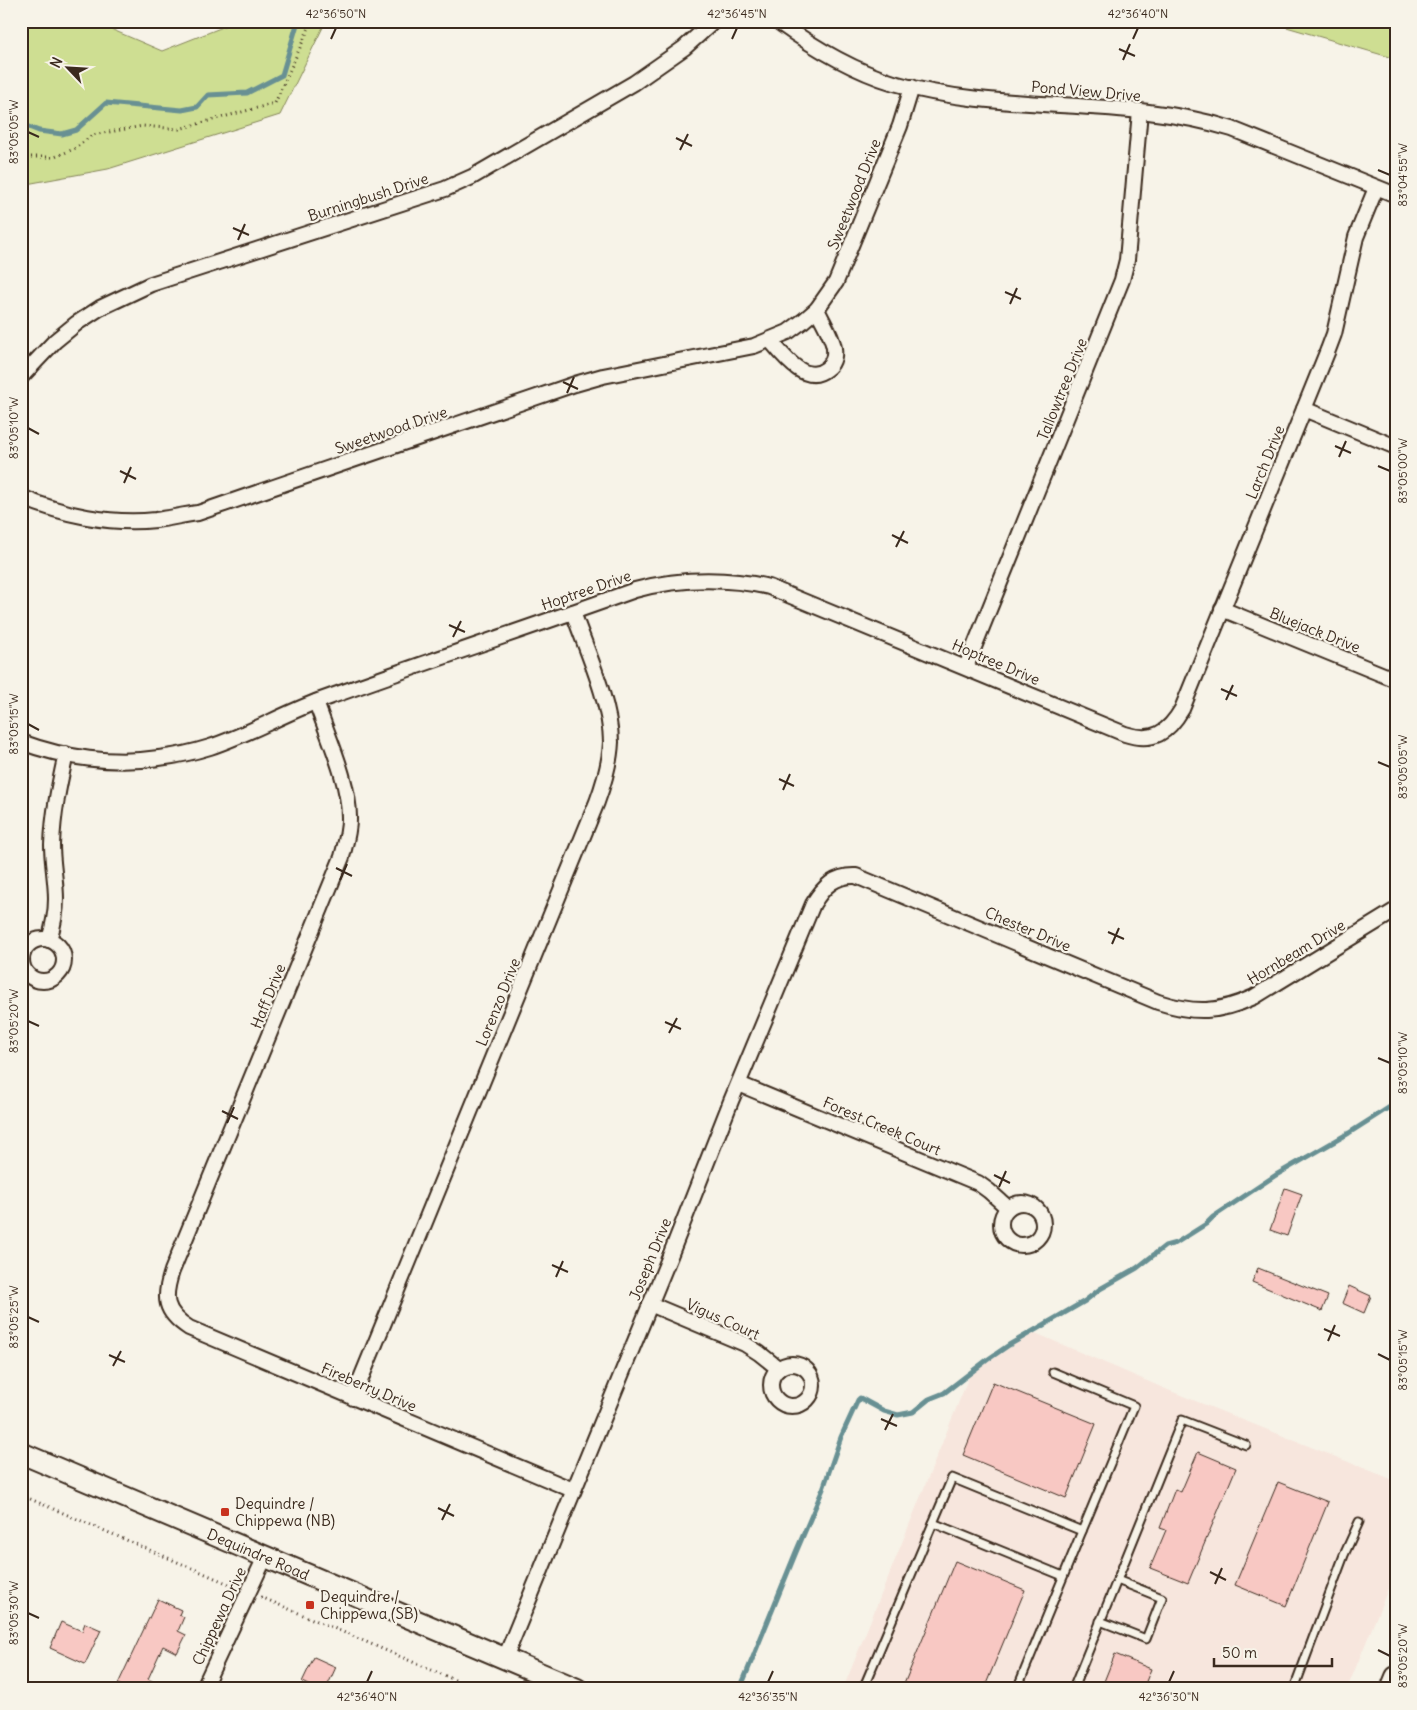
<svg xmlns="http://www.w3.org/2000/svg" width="1417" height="1710" font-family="Delius,sans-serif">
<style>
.built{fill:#f7e6dd}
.green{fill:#cede92;stroke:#848458}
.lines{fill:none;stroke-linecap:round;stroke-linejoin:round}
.stream{stroke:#679093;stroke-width:5}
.building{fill:#f8c8c3;stroke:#3b2a1e}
.lane-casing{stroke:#3b2a1e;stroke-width:11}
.street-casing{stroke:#3b2a1e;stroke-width:18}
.secondary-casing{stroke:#3b2a1e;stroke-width:24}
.path{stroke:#3b2a1e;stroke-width:3;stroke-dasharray:1 4;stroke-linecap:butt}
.lane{stroke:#f7f3e8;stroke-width:7}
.street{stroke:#f7f3e8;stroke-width:14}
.secondary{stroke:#f7f3e8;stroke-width:20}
.ticks{fill:none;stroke:#3b2a1e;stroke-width:2}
.poi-dot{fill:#c8321e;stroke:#f7f3e8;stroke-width:2}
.labels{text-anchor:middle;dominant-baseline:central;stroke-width:4.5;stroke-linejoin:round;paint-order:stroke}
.street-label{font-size:15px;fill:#3b2a1e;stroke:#f7f3e8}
.poi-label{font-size:15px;fill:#3b2a1e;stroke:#f7f3e8;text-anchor:start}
.neatline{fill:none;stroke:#3b2a1e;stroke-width:2}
.ticks-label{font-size:12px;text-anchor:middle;fill:#3b2a1e}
</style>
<rect width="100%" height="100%" fill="#f7f3e8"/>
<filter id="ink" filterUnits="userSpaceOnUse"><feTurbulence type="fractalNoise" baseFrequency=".02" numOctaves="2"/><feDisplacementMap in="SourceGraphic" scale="10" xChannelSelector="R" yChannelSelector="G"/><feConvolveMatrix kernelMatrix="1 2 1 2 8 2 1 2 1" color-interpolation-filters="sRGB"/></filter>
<g filter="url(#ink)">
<path class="built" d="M1033 1332 1168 1390 1396 1481V1569L1347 1689H843L970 1374Z"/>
<g class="green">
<path d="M21 21H92L162 51 238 21H326L280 115 108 169 21 185Z"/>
<path d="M1266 21H1396V59Z"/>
</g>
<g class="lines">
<g class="stream">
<path d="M21 124 39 131 62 134 76 130 106 103 182 110 197 107 208 95 247 93 282 75 298 21"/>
<path d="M740 1689 796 1552 823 1489 841 1437 858 1400 860 1398 884 1411 898 1415 913 1412 929 1399 944 1393 987 1360 1009 1345 1085 1301 1100 1289 1137 1268 1165 1246 1176 1243 1206 1224 1213 1217 1276 1175 1349 1133 1396 1103"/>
</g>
</g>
<g class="building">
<path d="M1285 1188 1302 1194 1287 1236 1270 1230Z"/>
<path d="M1258 1268 1328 1296 1322 1311 1252 1282Z"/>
<path d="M1349 1286 1371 1296 1364 1313 1342 1303Z"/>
<path d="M993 1382 1096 1424 1066 1498 963 1455Z"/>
<path d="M1198 1452 1236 1468 1188 1583 1150 1568 1166 1530 1160 1528 1175 1489 1181 1492Z"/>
<path d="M1278 1482 1328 1502 1286 1606 1235 1585Z"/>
<path d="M955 1561 1025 1590 984 1689H902Z"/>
<path d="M158 1599 181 1610 179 1615 184 1617 178 1631 186 1635 177 1653 163 1646 148 1679 168 1689H128L118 1684Z"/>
<path d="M61 1622 82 1631 85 1623 101 1630 85 1664 50 1648Z"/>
<path d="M1115 1654 1151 1669 1143 1689H1101Z"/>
<path d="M314 1657 336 1667 326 1689H316L302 1682Z"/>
</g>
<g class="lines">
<defs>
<g id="lane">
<path d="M1053 1372 1134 1406 1082 1531"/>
<path d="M933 1523 1063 1576"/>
<path d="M1100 1621 1146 1639 1162 1598 1117 1580"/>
<path d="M863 1689 952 1478 1082 1531 1017 1689"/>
<path d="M1073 1689 1182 1420 1246 1445"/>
<path d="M1294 1689 1344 1555 1359 1522"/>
</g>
<g id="street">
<path d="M777 21C813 47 851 70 894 83 1004 115 1122 95 1232 129L1396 195"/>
<path d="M770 340C783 355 805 386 826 369 833 364 835 356 834 348 832 335 822 321 817 309"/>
<path d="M21 377 55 341 77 323 100 308 151 284 445 189 472 177 634 83 684 48 714 21"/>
<path d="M1304 409 1396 447"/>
<path d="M21 497C63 515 111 525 156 520 170 518 184 515 198 513L575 384 603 376 754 346 788 332 803 321 817 309 836 282 900 126 912 87"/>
<path d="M1222 609 1396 680"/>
<path d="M966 667 1122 280 1127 260 1140 111"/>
<path d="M316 702C328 737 350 783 349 820 349 833 345 845 342 857L172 1271C163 1298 164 1312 189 1328L573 1490"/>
<path d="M21 742C64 758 113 765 159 758 176 756 194 752 210 747 247 735 281 715 318 701 423 663 529 628 635 590 680 578 723 577 769 587L1125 734C1153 743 1168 733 1182 709L1328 350 1334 334 1356 237 1376 188"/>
<circle cx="43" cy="960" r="21"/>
<path d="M49 940C53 927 56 913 56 899 56 881 52 863 52 845 53 814 59 785 66 754"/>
<path d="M739 1084 978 1183 989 1191 1008 1208"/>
<circle cx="1022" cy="1224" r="21"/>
<path d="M650 1304 745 1344 759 1353 779 1369"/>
<circle cx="792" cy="1385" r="21"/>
<path d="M353 1398 597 802C604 783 610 763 611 742 611 704 586 649 573 612"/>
<path d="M505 1658 670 1256 731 1101 813 904C824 886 835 875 856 876L1158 1002C1195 1014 1219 1013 1254 997L1396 910"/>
<path d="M203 1689 265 1557"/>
</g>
<g id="secondary">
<path id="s1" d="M21 1453 577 1689"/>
<path d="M1391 1689 1396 1677"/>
</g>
</defs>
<use href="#lane" class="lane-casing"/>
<use href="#street" class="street-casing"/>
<use href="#secondary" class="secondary-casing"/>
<g class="path">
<path d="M21 157H55L76 148 92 135 143 126 179 129 275 103 312 21"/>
<path d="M21 1495 236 1587"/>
<path d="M261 1597 476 1689"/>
</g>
<use href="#lane" class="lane"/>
<use href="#street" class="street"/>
<use href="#secondary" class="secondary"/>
</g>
</g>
<path class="ticks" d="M331 39 336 28M732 39 737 28M1133 39 1138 28M1119 49 1135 56M1123 60 1130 44M28 132 39 137M676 138 692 146M680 150 688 134M1378 170 1390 175M233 228 249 235M238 240 245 224M1005 292 1021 299M1010 304 1017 288M563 382 578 389M567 393 574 377M28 428 39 434M1335 446 1351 453M1339 457 1346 441M1378 466 1390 471M120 471 136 479M124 483 131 467M892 535 908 543M896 547 904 531M449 625 465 632M453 637 461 621M1221 689 1237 696M1226 700 1233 685M28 724 39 730M1378 762 1390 767M779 779 794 786M783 790 790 774M336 868 352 876M340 880 347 864M1108 932 1124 939M1112 944 1119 928M28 1021 39 1026M665 1022 681 1029M669 1033 677 1018M1378 1058 1390 1063M222 1111 238 1119M227 1123 234 1107M994 1175 1010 1183M999 1187 1006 1171M552 1265 568 1272M556 1277 563 1261M28 1317 39 1322M1324 1329 1340 1336M1328 1341 1335 1325M1378 1354 1390 1360M109 1355 125 1362M113 1366 121 1351M881 1419 897 1426M885 1430 893 1414M438 1508 454 1516M442 1520 450 1504M1210 1572 1226 1580M1215 1584 1222 1568M28 1613 39 1618M1378 1650 1390 1656M367 1682 372 1671M768 1682 773 1671M1169 1682 1174 1671"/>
<g class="poi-dot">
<rect x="220" y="1507" width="10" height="10" rx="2.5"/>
<rect x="305" y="1600" width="10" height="10" rx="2.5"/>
</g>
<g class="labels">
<g class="street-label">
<text transform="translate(1086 91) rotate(5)">Pond View Drive</text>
<text transform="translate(854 194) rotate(-68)">Sweetwood Drive</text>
<text transform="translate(368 197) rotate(-18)">Burningbush Drive</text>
<text transform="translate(1062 389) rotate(-68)">Tallowtree Drive</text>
<text transform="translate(391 430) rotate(-19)">Sweetwood Drive</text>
<text transform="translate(1265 462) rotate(-68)">Larch Drive</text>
<text transform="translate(586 590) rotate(-19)">Hoptree Drive</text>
<text transform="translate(1315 630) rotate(22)">Bluejack Drive</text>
<text transform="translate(996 662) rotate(23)">Hoptree Drive</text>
<text transform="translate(1028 929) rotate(23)">Chester Drive</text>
<text transform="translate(1296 952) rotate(-31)">Hornbeam Drive</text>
<text transform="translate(268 996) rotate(-68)">Haff Drive</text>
<text transform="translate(498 1002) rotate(-68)">Lorenzo Drive</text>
<text transform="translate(882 1126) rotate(23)">Forest Creek Court</text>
<text transform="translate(650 1259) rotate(-68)">Joseph Drive</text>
<text transform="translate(723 1319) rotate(24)">Vigus Court</text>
<text transform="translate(369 1387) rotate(23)">Fireberry Drive</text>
<text stroke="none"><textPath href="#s1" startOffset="258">Dequindre Road</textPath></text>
<text transform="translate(219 1616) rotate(-65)">Chippewa Drive</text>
</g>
<g class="poi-label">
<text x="235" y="1503">Dequindre /<tspan x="235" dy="17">Chippewa (NB)</tspan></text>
<text x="320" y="1596">Dequindre /<tspan x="320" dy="17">Chippewa (SB)</tspan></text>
</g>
</g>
<rect width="1417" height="1710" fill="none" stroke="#f7f3e8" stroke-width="55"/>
<g transform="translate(68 68) rotate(295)" stroke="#f7f3e8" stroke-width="4" paint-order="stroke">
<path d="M0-4L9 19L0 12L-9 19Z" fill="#3b2a1e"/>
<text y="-8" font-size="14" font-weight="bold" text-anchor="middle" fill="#3b2a1e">N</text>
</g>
<path d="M1214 1658v8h118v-8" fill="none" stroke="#3b2a1e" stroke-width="2.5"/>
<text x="1222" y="1658" font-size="15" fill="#3b2a1e" stroke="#f7f3e8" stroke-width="4" paint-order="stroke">50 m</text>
<rect x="28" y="28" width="1362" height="1654" class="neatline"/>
<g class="ticks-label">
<text x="336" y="18">42°36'50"N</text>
<text x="737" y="18">42°36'45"N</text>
<text x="1138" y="18">42°36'40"N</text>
<text transform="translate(14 132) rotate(-90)" y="4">83°05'05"W</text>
<text transform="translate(1403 175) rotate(-90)" y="4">83°04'55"W</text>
<text transform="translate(14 428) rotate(-90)" y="4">83°05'10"W</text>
<text transform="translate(1403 471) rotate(-90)" y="4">83°05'00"W</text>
<text transform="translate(14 724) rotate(-90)" y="4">83°05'15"W</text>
<text transform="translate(1403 767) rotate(-90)" y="4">83°05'05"W</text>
<text transform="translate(14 1021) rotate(-90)" y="4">83°05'20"W</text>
<text transform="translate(1403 1063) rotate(-90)" y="4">83°05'10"W</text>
<text transform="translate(14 1317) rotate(-90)" y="4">83°05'25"W</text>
<text transform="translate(1403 1360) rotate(-90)" y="4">83°05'15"W</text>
<text transform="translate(14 1613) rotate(-90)" y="4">83°05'30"W</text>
<text transform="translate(1403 1656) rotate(-90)" y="4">83°05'20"W</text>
<text x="367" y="1701">42°36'40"N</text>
<text x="768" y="1701">42°36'35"N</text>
<text x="1169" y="1701">42°36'30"N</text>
</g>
</svg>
